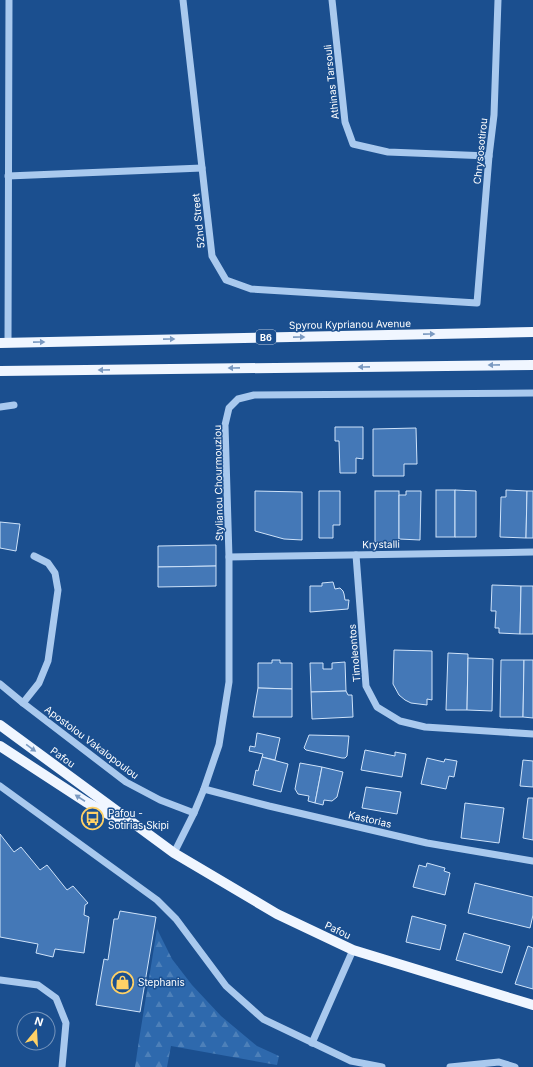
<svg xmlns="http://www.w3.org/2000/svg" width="533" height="1067" font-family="Inter,sans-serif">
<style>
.forest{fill:url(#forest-firs)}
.building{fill:#4478b7;stroke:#cfe3fa}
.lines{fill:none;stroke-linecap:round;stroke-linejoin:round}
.minor{stroke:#a9c9ee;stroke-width:7}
.major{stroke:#f0f6ff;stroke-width:10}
.oneway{fill:#7b9ac1}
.labels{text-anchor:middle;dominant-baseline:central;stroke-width:3;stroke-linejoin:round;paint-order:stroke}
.shield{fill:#1b4f8f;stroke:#bbcadd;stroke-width:1}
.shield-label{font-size:9px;font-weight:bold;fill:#fff}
.street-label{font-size:10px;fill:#fff;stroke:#1b4f8f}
.poi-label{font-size:10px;fill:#fff;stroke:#1b4f8f;text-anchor:start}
</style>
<defs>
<pattern id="forest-firs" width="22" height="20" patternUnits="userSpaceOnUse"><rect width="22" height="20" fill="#2e69ad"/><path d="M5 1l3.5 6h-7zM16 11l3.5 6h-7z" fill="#4d80b9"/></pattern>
</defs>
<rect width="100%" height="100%" fill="#1b4f8f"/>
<path class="forest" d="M157 929 172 959 192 985 221 1016 257 1046 279 1056 277 1065 171 1046 167 1067H135L139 1040Z"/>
<g class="building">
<path d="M335 427H363V459L356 458V473H340L339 441H335Z"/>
<path d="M416 428 417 464H404V476H373V429Z"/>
<rect x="436" y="490" width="19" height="47"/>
<path d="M455 490 476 491V537H455Z"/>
<path d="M506 490 527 491 526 538 500 537 501 497H506Z"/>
<path d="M255 491 302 492V540L284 539 255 531Z"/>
<path d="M319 491H340V525H333V538H319Z"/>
<rect x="375" y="491" width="24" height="51"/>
<path d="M406 491H421L420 540 399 539V495H406Z"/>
<path d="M527 491H533V538H526Z"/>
<path d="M0 522 20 524 16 551 0 548Z"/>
<path d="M216 545V566L158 567V546Z"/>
<path d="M216 566V586L158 587V567Z"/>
<path d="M333 582 335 589 340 588 343 591 344 594 345 600H349L348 609 310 612V586H322V583Z"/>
<path d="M492 585 521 586 520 634 499 633V628H495L496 611H491Z"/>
<path d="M521 586H533V634H520Z"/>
<path d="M394 650 432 651V700L427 699V705L411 703 405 700 399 695 393 684Z"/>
<path d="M448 653 468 654 467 710H446Z"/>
<path d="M468 658 493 659 492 711 467 710Z"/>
<path d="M272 660H280V663H292V689L258 688V663H272Z"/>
<path d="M501 660H524L523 717H500Z"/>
<path d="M524 660H533V718L523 717Z"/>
<path d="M345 662 346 691 311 692 310 663H323V669H332V663Z"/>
<path d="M258 688 292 689V717H253Z"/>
<path d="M346 691 348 695H352L353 717 312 719 311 692Z"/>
<path d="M257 733 280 738 275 760 262 757 263 754 249 751 250 746 255 747Z"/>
<path d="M309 735 349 736 347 756 345 758H342L306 750 304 748Z"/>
<path d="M365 750 395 756V752L406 754 402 777 361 770Z"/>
<path d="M262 757 288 764 281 792 253 785 256 770 258 771Z"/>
<path d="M427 758 444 762 445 759 457 761 454 777 449 776 446 789 421 784Z"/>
<path d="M523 760 533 761V787L520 786Z"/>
<path d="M300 763 322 767 315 803 308 801 309 796 298 794 295 789Z"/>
<path d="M322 767 343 772 337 797 332 801 324 800 323 805 315 803Z"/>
<path d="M366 787 401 792 397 814 362 808Z"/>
<path d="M528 798H533V840L523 838Z"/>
<path d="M465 803 504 808 499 843 461 838Z"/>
<path d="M0 834 14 852 21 847 40 870 47 865 67 890 73 886 88 903 85 905 84 915 89 917 84 953 55 949 53 957 36 953 38 944 0 937Z"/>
<path d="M427 863 445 868 444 871 450 873 445 895 413 887 419 865 426 867Z"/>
<path d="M475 883 533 897V915L530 928 468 913Z"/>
<path d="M120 911 156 917 140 1012 96 1005 104 959 108 960 114 919H118Z"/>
<path d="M412 916 446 925 440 950 406 942Z"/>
<path d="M464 933 510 946 502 973 456 960Z"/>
<path d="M528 946 533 948V989L515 984Z"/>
</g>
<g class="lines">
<g class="minor">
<path d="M183 0 212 256 226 280 251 289 477 303 489 156 494 115 498 0"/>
<path d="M332 0 345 122 353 144 388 152 489 156"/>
<path d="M8 176 202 168"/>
<path d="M8 343 9 0"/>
<path d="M0 407 14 405"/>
<path d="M356 555 366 686 377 707 400 721 425 727 533 734"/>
<path d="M229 557 533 552"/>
<path d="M0 684 23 703 126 782 160 800 194 813"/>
<path d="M23 703 39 683 48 661 58 590 55 573 48 563 34 556"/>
<path d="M0 786 157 900 176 919 226 986 263 1019 351 1061 382 1067"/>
<path d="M204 789 269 806 427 843 533 861"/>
<path d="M174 853 194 813 204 789 219 745 229 682V557L225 425 229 408 238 399 254 395 533 393"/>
<path d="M0 980 38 985 56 998 66 1023 62 1067"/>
<path d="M312 1043 353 950"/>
<path d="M450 1067 499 1062 515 1067"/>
</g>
<g class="major">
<path d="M0 343 533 332"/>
<path d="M0 371 533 365"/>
<path d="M0 725 174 853 277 914 353 950 533 1005"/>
<path d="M0 746 86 802 121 821"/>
</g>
</g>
<defs><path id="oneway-solid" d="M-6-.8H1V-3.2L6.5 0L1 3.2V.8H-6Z"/></defs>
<g class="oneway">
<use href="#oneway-solid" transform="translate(429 334) rotate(-1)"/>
<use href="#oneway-solid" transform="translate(299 337) rotate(-1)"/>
<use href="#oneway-solid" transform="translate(169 339) rotate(-1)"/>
<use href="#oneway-solid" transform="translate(39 342) rotate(-1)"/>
<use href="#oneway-solid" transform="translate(494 365) rotate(179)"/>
<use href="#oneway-solid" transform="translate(364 367) rotate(179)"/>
<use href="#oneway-solid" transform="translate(234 368) rotate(179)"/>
<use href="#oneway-solid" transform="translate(104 370) rotate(179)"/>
<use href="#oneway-solid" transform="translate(31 748) rotate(36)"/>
<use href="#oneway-solid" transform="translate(80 798) rotate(-147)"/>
</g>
<defs>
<symbol id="bus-ring" viewBox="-11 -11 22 22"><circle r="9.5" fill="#1b4f8f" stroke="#ffd166" stroke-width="1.5"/><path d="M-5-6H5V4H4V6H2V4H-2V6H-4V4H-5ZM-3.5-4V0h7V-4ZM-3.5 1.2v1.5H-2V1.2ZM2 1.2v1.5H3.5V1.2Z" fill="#ffd166"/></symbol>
<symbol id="shop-ring" viewBox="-11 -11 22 22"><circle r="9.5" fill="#1b4f8f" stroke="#ffd166" stroke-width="1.5"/><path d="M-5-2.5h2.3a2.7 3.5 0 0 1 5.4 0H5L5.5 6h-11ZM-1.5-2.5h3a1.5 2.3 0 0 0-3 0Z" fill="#ffd166"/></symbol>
</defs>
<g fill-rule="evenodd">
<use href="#bus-ring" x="80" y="806" width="25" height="25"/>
<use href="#shop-ring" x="110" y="970" width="25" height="25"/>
</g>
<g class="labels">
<rect class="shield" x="256" y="330" width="20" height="14" rx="3"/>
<g class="shield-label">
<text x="266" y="337">B6</text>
</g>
<g class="street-label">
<text transform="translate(331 82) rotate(-96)">Athinas Tarsouli</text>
<text transform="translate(480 151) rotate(-84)">Chrysosotirou</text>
<text transform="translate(198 221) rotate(-96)">52nd Street</text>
<text transform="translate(350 324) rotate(-1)">Spyrou Kyprianou Avenue</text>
<text transform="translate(218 483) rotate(-91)">Stylianou Chourmouziou</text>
<text transform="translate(381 544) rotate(-1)">Krystalli</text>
<text transform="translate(354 653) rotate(-95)">Timoleontos</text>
<text transform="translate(92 742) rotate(37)">Apostolou Vakalopoulou</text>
<text transform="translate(63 757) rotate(36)">Pafou</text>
<text transform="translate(370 819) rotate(13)">Kastorias</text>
<text transform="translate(338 930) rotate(25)">Pafou</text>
</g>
<g class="poi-label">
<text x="108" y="813">Pafou -<tspan x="108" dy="12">Sotirias Skipi</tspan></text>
<text x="138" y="982">Stephanis</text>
</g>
</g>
<g transform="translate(36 1031) rotate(18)"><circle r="19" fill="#1b4f8f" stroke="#7695bc"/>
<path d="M0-3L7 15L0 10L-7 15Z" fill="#ffd166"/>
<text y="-6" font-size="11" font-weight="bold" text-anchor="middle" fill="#ffffff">N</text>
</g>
</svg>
